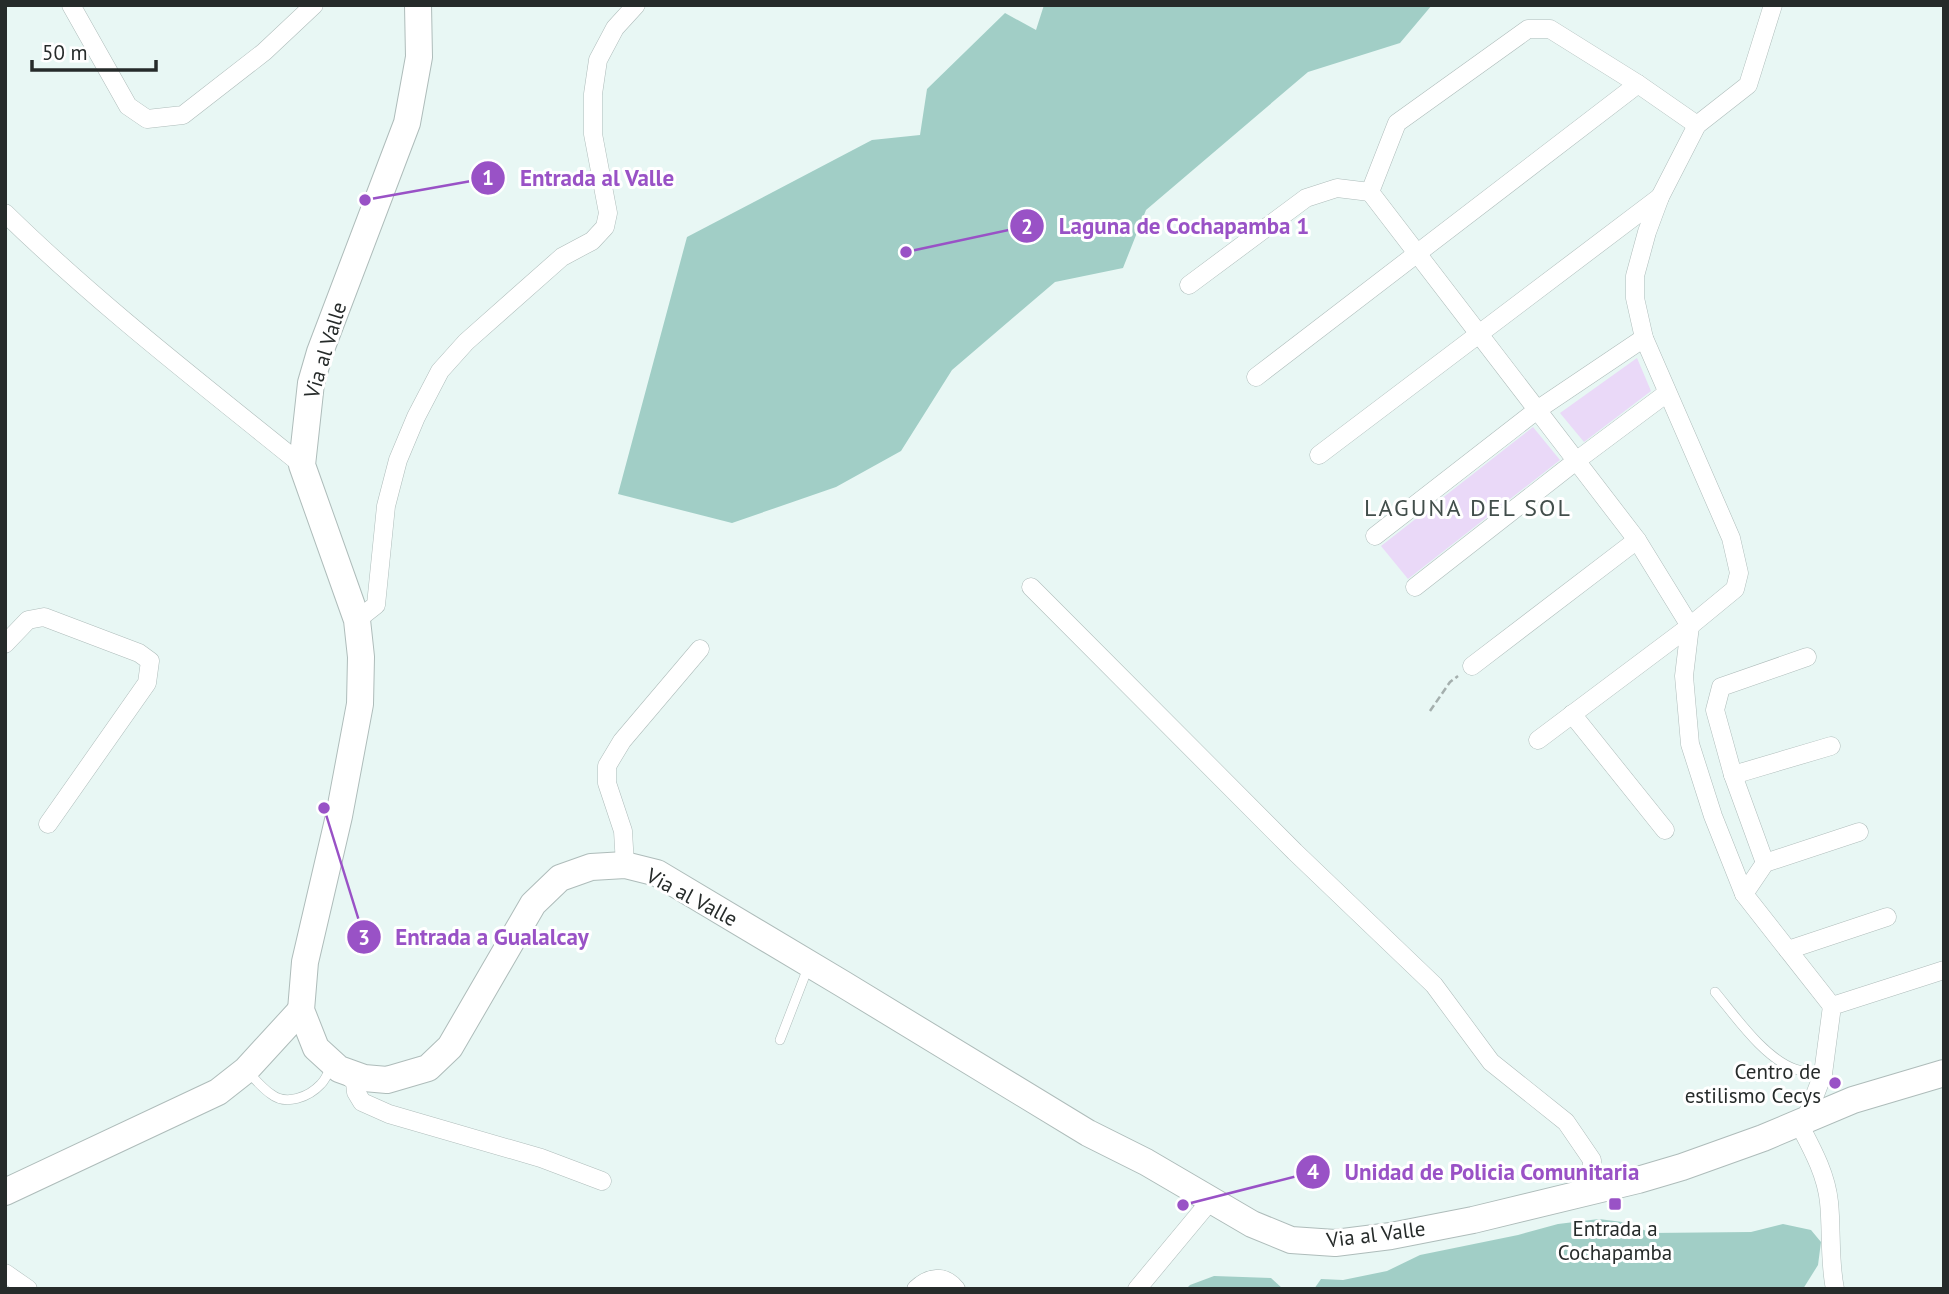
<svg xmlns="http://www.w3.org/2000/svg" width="1949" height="1294" font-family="'PT Sans',sans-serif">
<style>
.green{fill:#ead9f8}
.water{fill:#a1cec6}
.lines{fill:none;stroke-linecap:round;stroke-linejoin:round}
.lane-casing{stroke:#aebcba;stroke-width:10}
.street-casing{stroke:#aebcba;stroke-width:19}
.secondary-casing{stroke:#aebcba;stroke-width:28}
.path{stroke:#a4afad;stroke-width:2.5;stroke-dasharray:7 3.5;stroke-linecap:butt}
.lane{stroke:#fff;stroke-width:9}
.street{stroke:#fff;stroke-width:18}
.secondary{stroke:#fff;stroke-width:26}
.poi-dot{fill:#9952c6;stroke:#fff;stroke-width:2.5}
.labels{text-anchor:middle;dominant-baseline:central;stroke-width:6;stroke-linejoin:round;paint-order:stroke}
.street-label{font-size:21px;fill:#262b2a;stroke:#fff}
.poi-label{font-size:21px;fill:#262b2a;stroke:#fff;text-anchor:end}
.quarter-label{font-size:24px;letter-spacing:2px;fill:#424e4b;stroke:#fff}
.leader{fill:none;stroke:#9952c6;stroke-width:2.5}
.callout-dot{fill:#9952c6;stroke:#fff;stroke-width:2.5}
.mark-label{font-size:21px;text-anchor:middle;font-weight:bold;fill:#fff}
.callout-label{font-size:23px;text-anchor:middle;font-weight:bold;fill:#9952c6;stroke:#fff;stroke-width:6;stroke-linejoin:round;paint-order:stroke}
</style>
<rect width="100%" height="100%" fill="#e8f7f4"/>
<g class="green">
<path d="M1637 358 1651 391 1584 442 1560 413Z"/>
<path d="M1533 427 1560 460 1408 579 1381 546Z"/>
</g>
<g class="water">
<path d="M1044 5H1432L1400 43 1308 72 1146 210 1123 268 1055 282 952 370 901 451 836 487 732 523 618 494 687 237 872 140 920 135 927 89 1005 13 1036 30Z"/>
<path d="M1599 1219 1630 1223 1650 1233 1751 1232 1783 1224 1811 1230 1821 1242 1818 1265 1803 1289H1314L1321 1279 1343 1280 1387 1271 1420 1255 1518 1235 1558 1224Z"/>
<path d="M1214 1276 1271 1278 1283 1289H1186L1190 1285Z"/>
</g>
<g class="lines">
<defs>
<g id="lane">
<path d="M1715 992C1736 1017 1764 1058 1795 1069 1804 1072 1814 1073 1823 1074"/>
<path d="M780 1040 809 965"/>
<path d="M247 1071C255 1079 262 1088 271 1094 286 1106 309 1097 321 1084 326 1079 329 1071 332 1064"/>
</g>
<g id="street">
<path d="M71 5 128 106 147 119 183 115 264 52 314 5"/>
<path d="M1370 192 1637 540 1690 626 1684 676 1690 744 1713 816 1744 894 1832 1006"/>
<path d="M5 213C98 304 202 384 302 465"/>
<path d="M1189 285 1306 198 1337 188 1370 192 1397 123 1528 29H1550L1638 84 1697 125"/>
<path d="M1256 377 1638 84"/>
<path d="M1319 455 1660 197"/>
<path d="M1375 536 1537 410 1644 338"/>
<path d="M1031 587 1295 852 1434 985 1491 1062 1566 1122 1592 1160 1591 1191"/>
<path d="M1415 587 1576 461 1667 393"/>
<path d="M357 620 376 605 386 506 398 460 416 417 440 371 466 342 562 257 592 241 605 227 608 213 593 134V94L598 60 615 28 636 5"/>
<path d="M5 644 28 620 44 617 139 653 150 661 147 683 48 824"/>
<path d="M1472 666 1637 540"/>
<path d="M1572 714 1665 830"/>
<path d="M1538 740 1690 626 1735 589 1739 573 1731 538 1644 338 1635 298V276L1647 232 1660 197 1697 125 1748 85 1773 5"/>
<path d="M1733 775 1831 746"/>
<path d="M1765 863 1733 775 1715 710 1721 687 1807 657"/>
<path d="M625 865 623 831 607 783V766L622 741 700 649"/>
<path d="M1744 894 1765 863 1859 832"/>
<path d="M1788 950 1887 917"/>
<path d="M343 1071 355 1082 356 1092 362 1102 389 1114 541 1158 602 1181"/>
<path d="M1806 1118 1823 1074 1832 1006 1944 970"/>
<path d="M1798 1122C1811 1147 1826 1173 1829 1202 1832 1231 1829 1260 1835 1289"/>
<path d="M5 1273 28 1289"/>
<path d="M916 1289C929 1277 944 1274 956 1289"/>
<path d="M1137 1289 1211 1200"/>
</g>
<g id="secondary">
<path d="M418 5 419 57 407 123 320 352 311 383 302 465 357 620 361 657 360 704 339 816 305 962 301 1010 316 1048 339 1069 364 1078 387 1080 428 1068 450 1047 533 904 560 878 591 867 625 865 657 873 843 984 1088 1133 1146 1162 1252 1224 1291 1240 1335 1243 1391 1236 1473 1220 1638 1180 1682 1167 1763 1138 1853 1100 1944 1073"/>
<path d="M5 1192 218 1092 246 1070 301 1010"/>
</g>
</defs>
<use href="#lane" class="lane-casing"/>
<use href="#street" class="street-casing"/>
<use href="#secondary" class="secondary-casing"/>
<path class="path" d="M1430 711 1450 682 1458 676"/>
<use href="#lane" class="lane"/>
<use href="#street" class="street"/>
<use href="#secondary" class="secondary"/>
</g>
<g class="poi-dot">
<circle cx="1835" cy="1083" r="7"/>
<rect x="1608" y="1197" width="14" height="14" rx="3.5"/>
</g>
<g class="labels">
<g class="street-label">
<text transform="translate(325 350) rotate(-73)">Via al Valle</text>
<text transform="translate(692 897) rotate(28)">Via al Valle</text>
<text transform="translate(1376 1234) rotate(-7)">Via al Valle</text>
</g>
<g class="poi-label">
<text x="1821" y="1071">Centro de<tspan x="1821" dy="24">estilismo Cecys</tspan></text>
<text x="1615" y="1228" text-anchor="middle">Entrada a<tspan x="1615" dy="24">Cochapamba</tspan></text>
</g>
<g class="quarter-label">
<text x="1468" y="507">LAGUNA DEL SOL</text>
</g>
</g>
<path class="leader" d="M365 200L488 178M906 252L1027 226M324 808L364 937M1183 1205L1313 1172"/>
<g class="callout-dot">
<circle cx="365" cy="200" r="7"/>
<circle cx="906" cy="252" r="7"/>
<circle cx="324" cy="808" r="7"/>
<circle cx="1183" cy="1205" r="7"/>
<circle cx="488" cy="178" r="18"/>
<circle cx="1027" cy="226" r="18"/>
<circle cx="364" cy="937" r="18"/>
<circle cx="1313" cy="1172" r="18"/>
</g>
<g class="mark-label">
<text x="488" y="185">1</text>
<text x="1027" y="234">2</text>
<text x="364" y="945">3</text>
<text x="1313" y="1179">4</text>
</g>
<g class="callout-label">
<text x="597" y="186">Entrada al Valle</text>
<text x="1184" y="234">Laguna de Cochapamba 1</text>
<text x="492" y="945">Entrada a Gualalcay</text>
<text x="1492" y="1180">Unidad de Policia Comunitaria</text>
</g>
<rect width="1949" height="1294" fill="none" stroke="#262b2a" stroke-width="14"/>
<path d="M32 60v10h124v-10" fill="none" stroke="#262b2a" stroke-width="3.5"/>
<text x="42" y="60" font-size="21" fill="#262b2a" stroke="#ffffff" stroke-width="5" paint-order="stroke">50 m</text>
</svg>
